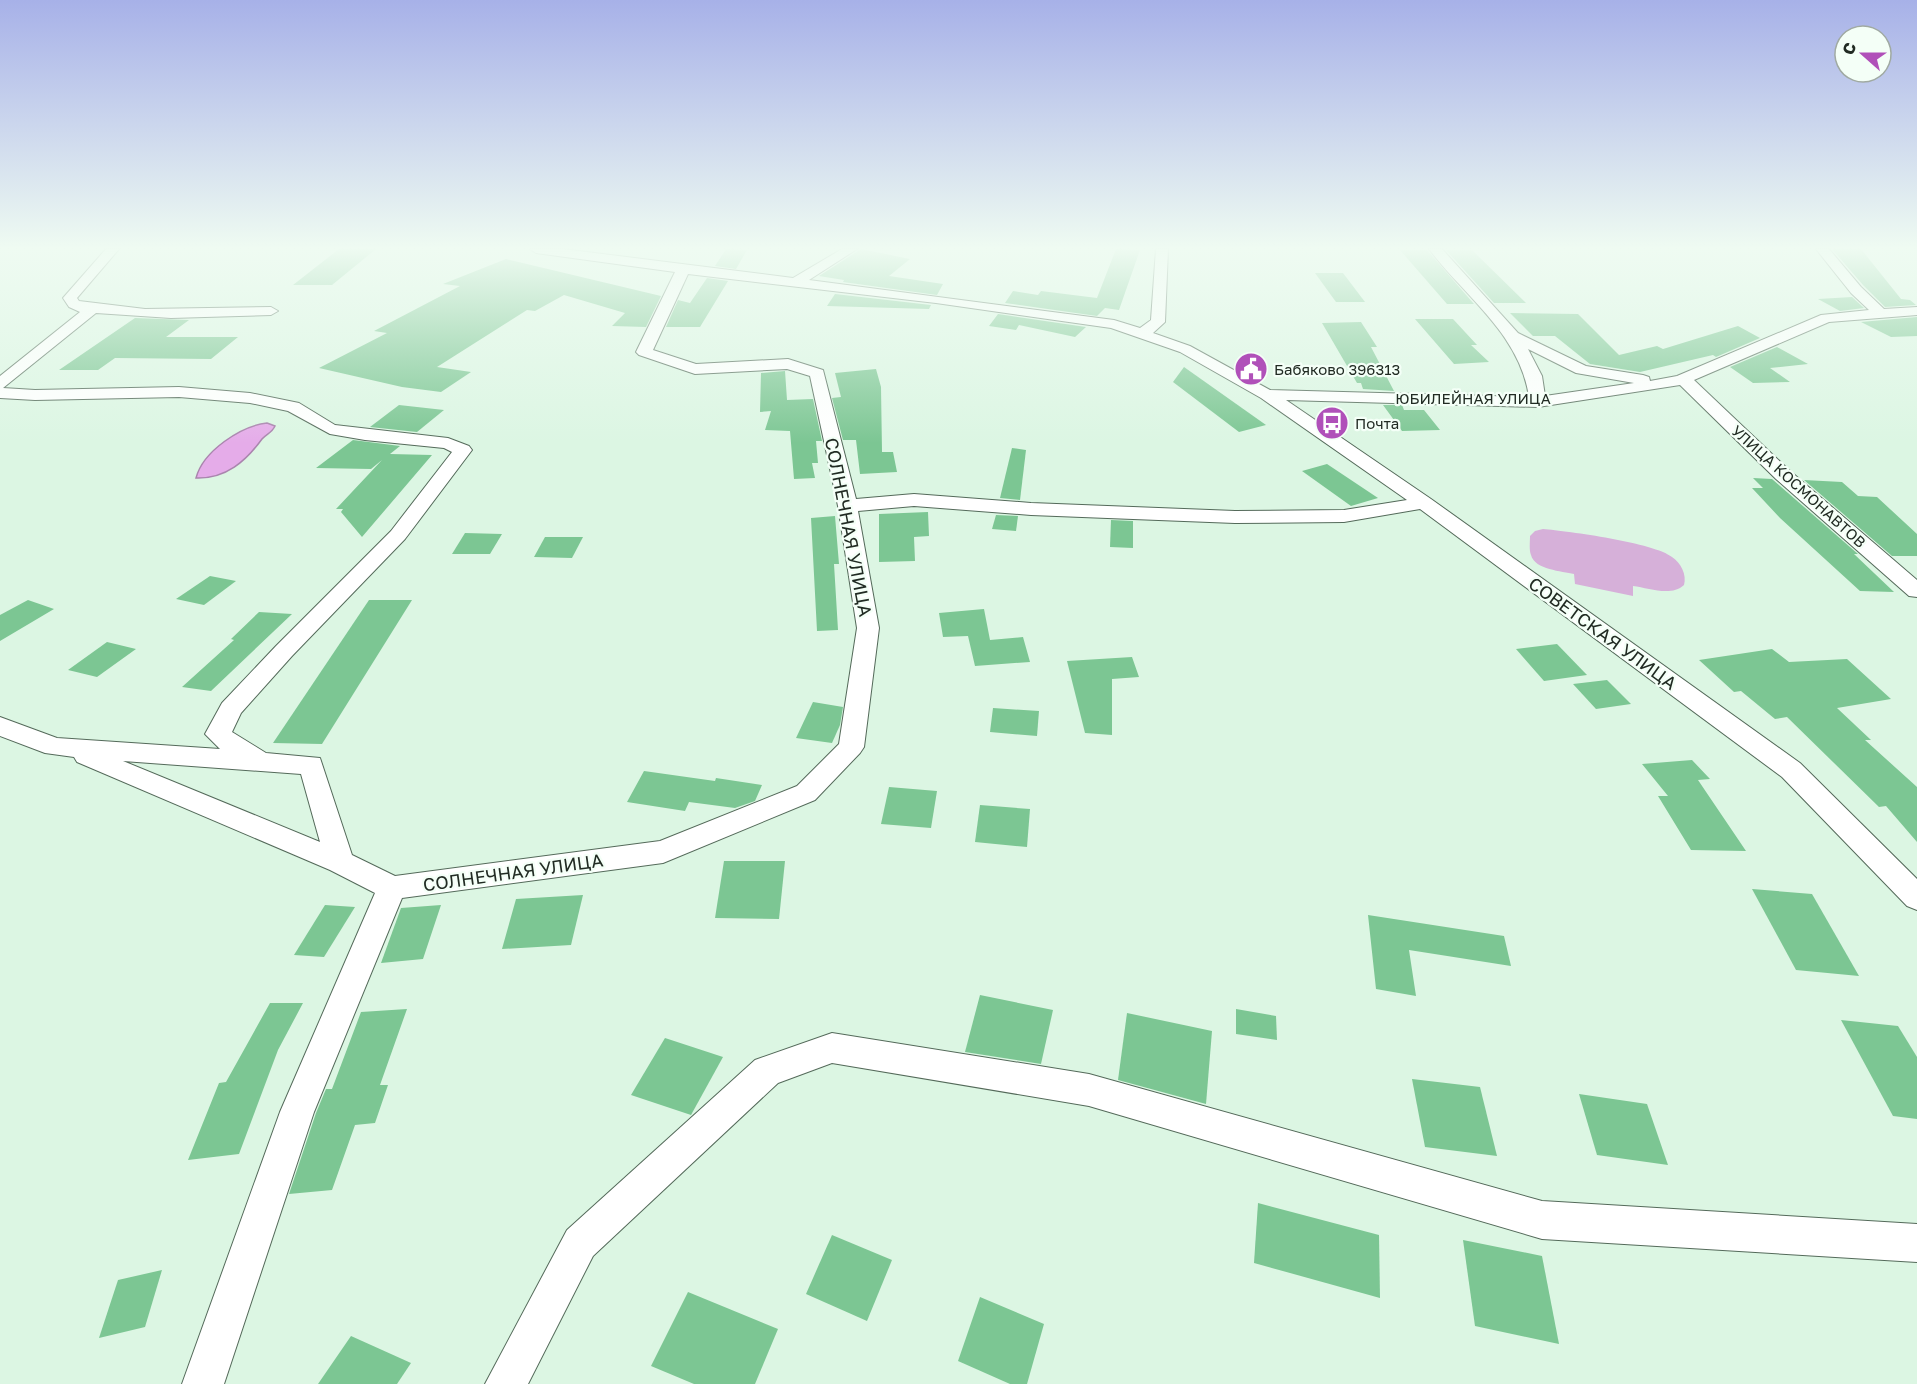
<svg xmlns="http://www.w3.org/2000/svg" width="1917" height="1384" font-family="'Golos Text',sans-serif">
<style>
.green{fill:#d6b0d9}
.water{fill:#e5ace9;stroke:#aa85ae;stroke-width:1.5}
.building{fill:#7cc693}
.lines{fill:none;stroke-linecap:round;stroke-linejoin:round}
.street-casing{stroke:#546a5a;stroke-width:2}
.street{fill:#fff;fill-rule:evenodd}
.labels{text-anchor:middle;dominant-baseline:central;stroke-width:4.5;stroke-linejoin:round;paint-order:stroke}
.far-poi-label{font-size:15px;fill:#212b23;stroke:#f4fff7;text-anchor:start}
.far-street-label{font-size:15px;fill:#212b23;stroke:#f4fff7}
.street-label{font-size:18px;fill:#212b23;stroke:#f4fff7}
</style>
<rect width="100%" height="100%" fill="#dcf6e3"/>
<path class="green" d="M1543 529C1568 531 1655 543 1672 557 1681 563 1687 575 1684 585 1671 597 1649 588 1633 586V596L1575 584 1574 574C1562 571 1535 570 1531 555 1529 550 1530 542 1530 536L1535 531Z"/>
<path class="water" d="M267 423 275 426C272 433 266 434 262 439 246 461 226 479 196 478 203 451 241 426 267 423Z"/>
<g class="building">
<path d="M339 249H376L332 285H293Z"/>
<path d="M726 249 747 250 736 269 715 266Z"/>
<path d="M861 249 910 259 889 276 943 284 937 295 843 282 844 280 819 276Z"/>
<path d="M1116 249 1140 250 1119 310 1105 308 1097 316 1005 303 1013 291 1038 295 1041 291 1097 298Z"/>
<path d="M1832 249H1861L1901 299 1910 300 1916 305 1885 307 1863 285Z"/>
<path d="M1400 250H1427L1474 304H1447Z"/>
<path d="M1446 250H1472L1526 303H1494Z"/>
<path d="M506 259 661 296 646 327 612 326 625 313 564 295 535 311 527 310 437 367 471 372 441 392 402 387 319 368 387 333 374 331 460 286 443 284Z"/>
<path d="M1315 273H1343L1365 302H1336Z"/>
<path d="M707 278 728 281 700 327H666L678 300 690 303Z"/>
<path d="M835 294 931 305 929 309 827 306Z"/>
<path d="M1852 297 1864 308 1840 311 1818 299Z"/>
<path d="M1510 313 1578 314 1619 355 1657 346 1663 349 1738 326 1760 338 1716 357 1713 355 1640 372 1590 364 1555 336H1533Z"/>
<path d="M998 314 1086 327 1075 337 1019 325 1016 330 989 326Z"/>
<path d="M1917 317V336L1891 337 1861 322Z"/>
<path d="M135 318 189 320 166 337H238L211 359 115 358 98 370H59Z"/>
<path d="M1415 319H1453L1477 345H1471L1489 362 1454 364Z"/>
<path d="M1361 322 1377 347H1371L1394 391 1363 389 1361 383H1357L1322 323Z"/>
<path d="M1777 347 1808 364 1770 368 1790 382 1753 383 1730 367Z"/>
<path d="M1184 367 1266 425 1239 432 1173 382Z"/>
<path d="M876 369 881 387 882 452H893L897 472 860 474 856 440H843L832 398 841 397 835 373Z"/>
<path d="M785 371 787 400 813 399 822 441H816L818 463H812L815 478 794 479 790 431 765 430 771 411 760 412 761 373Z"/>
<path d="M399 405 444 410 417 432 370 427Z"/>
<path d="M1383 405H1402L1404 410H1424L1440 430 1402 431Z"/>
<path d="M353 440 400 446 390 454 432 455 362 537 341 512 343 509H336L382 460 371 469 316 468Z"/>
<path d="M1012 448 1026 450 1020 500 1000 498Z"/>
<path d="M1327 464 1378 498 1351 506 1302 471Z"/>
<path d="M1753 478 1772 479 1858 554H1854L1894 592 1860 591 1780 518 1752 488H1763Z"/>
<path d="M1804 480 1842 482 1858 496 1877 497 1917 534V556H1892Z"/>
<path d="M928 512 929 536 914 537 915 561 879 562V514Z"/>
<path d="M996 515 1018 516 1016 531 992 529Z"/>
<path d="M835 516 839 564H834L838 630 817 631 811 518Z"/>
<path d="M1111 520 1133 521V548L1110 547Z"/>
<path d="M465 533 502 534 490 554H452Z"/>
<path d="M545 537H583L572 558 534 557Z"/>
<path d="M210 576 236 581 204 605 176 599Z"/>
<path d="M28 600 54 609 0 641V615Z"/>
<path d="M369 600H412L322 744 273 743Z"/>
<path d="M984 609 990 640 1023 637 1030 662 975 666 968 636 943 637 939 613Z"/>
<path d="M259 612 292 614 211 691 182 687 234 640 231 639Z"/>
<path d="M107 642 136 649 97 677 68 670Z"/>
<path d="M1557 644 1587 675 1544 681 1516 649Z"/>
<path d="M1772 649 1789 662 1847 659 1891 699 1837 708 1871 740H1865L1917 787V842L1886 806 1879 807 1787 717 1775 719 1741 691 1734 692 1699 660Z"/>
<path d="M1132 657 1139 677 1112 679V735L1085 733 1067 661Z"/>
<path d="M1607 680 1631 704 1596 709 1573 684Z"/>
<path d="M813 702 843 707 840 725 832 743 796 738Z"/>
<path d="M993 708 1039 711 1037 736 990 732Z"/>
<path d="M1692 760 1710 779 1698 780 1746 851 1691 850 1658 796H1668L1642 764Z"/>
<path d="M644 771 715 781 716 778 762 785 755 801 735 808 689 802 685 811 627 802Z"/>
<path d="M889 787 937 791 931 828 881 824Z"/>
<path d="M980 805 1030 809 1027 847 975 842Z"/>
<path d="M724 861H785L779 919 715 918Z"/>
<path d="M1752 889 1812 894 1859 976 1796 970Z"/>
<path d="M583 895 571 945 502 949 516 899Z"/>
<path d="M325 905 355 907 324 957 294 955Z"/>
<path d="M441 905 423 959 381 963 401 908Z"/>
<path d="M1368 915 1504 936 1511 966 1409 950 1416 996 1376 989Z"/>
<path d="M980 995 1053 1010 1041 1064 965 1052Z"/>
<path d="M270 1003H303L278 1050 239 1154 188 1160 219 1083 226 1082Z"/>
<path d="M407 1009 380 1085H388L375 1123 355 1125 332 1190 289 1194 316 1113 326 1089H332L361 1012Z"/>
<path d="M1236 1009 1276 1016 1277 1040 1236 1034Z"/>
<path d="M1127 1013 1212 1031 1206 1104 1118 1080Z"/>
<path d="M1841 1020 1898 1026 1917 1057V1119L1893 1116Z"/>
<path d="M665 1038 723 1057 691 1115 631 1095Z"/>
<path d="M1412 1079 1480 1087 1497 1156 1425 1147Z"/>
<path d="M1579 1094 1647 1104 1668 1165 1597 1155Z"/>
<path d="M1258 1203 1379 1235 1380 1298 1254 1263Z"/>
<path d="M832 1235 892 1260 867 1321 806 1294Z"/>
<path d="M1463 1240 1542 1256 1559 1344 1475 1326Z"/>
<path d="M162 1270 145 1327 99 1338 118 1280Z"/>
<path d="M688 1292 778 1329 755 1384H694L651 1366Z"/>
<path d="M980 1297 1044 1324 1027 1384H1010L958 1361Z"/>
<path d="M351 1336 411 1363 397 1384H318Z"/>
</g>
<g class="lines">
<defs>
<g id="street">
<path d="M106 249H119L77 298 79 301 145 309 271 307 278 311 271 315 171 318 96 313 3 388 35 390 179 387 250 393 299 403 335 425 448 438 469 446 472 450 405 539 292 656 241 713 232 732 266 753 320 758 352 855 395 876 660 841 797 786 839 744 857 628 838 506 810 376 787 369 695 374 639 355 636 352 675 272 536 253 530 249H563L793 278 842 249H857L809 280 1114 320 1140 328 1151 320 1156 249H1168L1165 322 1153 333 1190 346 1270 390 1529 397C1520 334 1465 297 1429 249H1442L1518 333 1586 366 1643 375 1649 377 1650 381 1677 376 1821 315 1869 310 1851 293 1816 249H1829L1861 287 1884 309 1917 307V315L1829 322 1694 380 1790 471 1917 580V597L1909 596 1776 479 1680 385 1538 407 1286 400 1431 499 1800 763 1917 879V910L1907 906 1782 777 1420 509 1344 522 1235 523 1031 515 914 506 858 511 879 628 864 747 860 753 815 800 663 863 402 898 314 1112 224 1384H182L280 1112 375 893 330 870 77 762 74 757 45 753 0 736V717L57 738 220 749 205 734 222 703 276 646 391 531 452 452 444 448 365 440 330 434 288 411 250 403 179 397 35 400 0 398V376L80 312 69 307 63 298ZM688 274 936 303 1111 328 1180 352 1261 398 1407 500 1344 510 1235 511 1031 503 914 494 856 499 823 370 788 359 696 364 653 350ZM1528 349 1576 373 1634 383 1545 396 1542 376ZM123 761 301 774 320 842Z"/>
<path d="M832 1033 1089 1074 1542 1201 1917 1224V1262L1542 1239 1089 1106 832 1063 778 1083 593 1256 528 1384H485L567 1230 755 1060Z"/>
</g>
</defs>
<use href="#street" class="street-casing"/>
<use href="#street" class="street"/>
</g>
<linearGradient id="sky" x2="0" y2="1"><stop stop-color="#a7b1e8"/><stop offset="0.56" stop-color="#effbf2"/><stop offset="1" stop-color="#effbf2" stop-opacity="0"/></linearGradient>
<rect width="1917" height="443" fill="url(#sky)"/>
<defs>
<symbol id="civic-disc" viewBox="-11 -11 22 22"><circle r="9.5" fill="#b050b9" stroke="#f4fff7"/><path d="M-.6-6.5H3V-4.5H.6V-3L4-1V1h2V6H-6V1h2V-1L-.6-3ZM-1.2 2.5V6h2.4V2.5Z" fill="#fff"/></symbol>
<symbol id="bus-disc" viewBox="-11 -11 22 22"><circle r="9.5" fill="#b050b9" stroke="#f4fff7"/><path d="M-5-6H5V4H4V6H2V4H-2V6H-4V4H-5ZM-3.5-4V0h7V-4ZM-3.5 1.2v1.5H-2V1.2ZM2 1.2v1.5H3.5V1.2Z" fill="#fff"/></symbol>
</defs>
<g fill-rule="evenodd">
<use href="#civic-disc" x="1232" y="350" width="38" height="38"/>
<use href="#bus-disc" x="1313" y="404" width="38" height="38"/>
</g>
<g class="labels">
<g class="far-poi-label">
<text x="1274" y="369">Бабяково 396313</text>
<text x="1355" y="423">Почта</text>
</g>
<g class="far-street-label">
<text x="1473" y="398">ЮБИЛЕЙНАЯ УЛИЦА</text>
<text transform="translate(1799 486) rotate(42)">УЛИЦА КОСМОНАВТОВ</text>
</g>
<g class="street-label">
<text transform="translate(849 527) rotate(79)">СОЛНЕЧНАЯ УЛИЦА</text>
<text transform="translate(1603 633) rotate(36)">СОВЕТСКАЯ УЛИЦА</text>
<text transform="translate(513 872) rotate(-8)">СОЛНЕЧНАЯ УЛИЦА</text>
</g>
</g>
<g transform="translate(1863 54) rotate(291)"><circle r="28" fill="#f4fff7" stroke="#a0aaa2" stroke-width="1.5"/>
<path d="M0-4.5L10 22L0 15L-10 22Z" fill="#b050b9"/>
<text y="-9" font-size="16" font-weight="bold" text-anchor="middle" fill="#212b23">С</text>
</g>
</svg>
